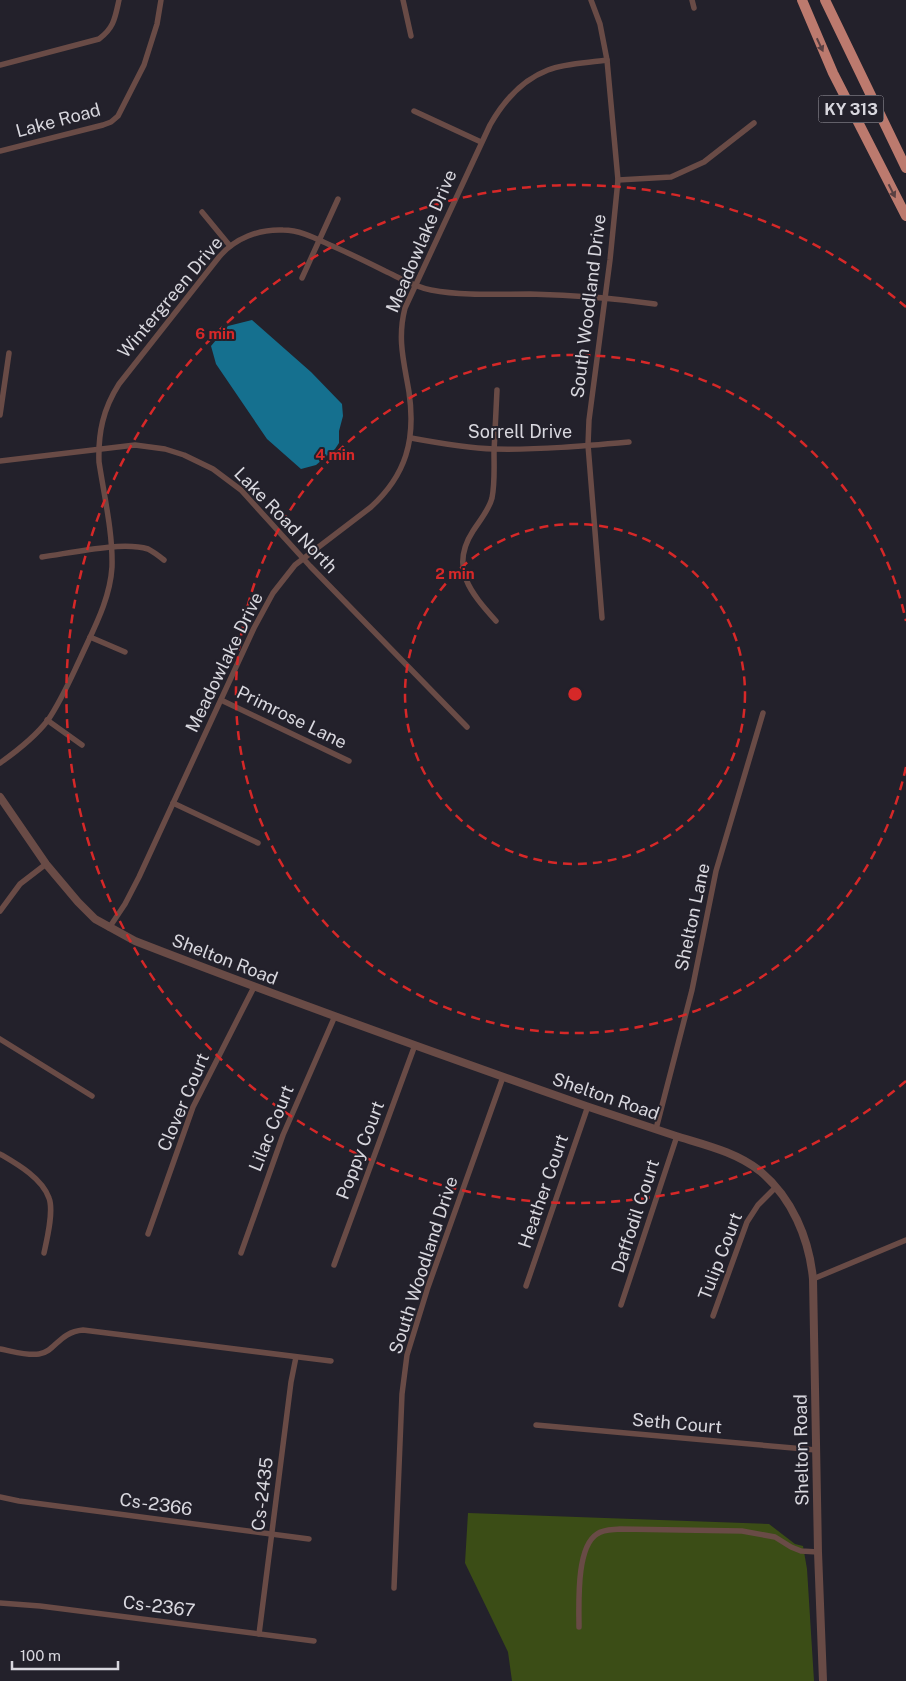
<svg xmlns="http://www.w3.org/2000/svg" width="906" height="1681" font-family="'Public Sans',sans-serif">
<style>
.green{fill:#3b4d16}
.water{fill:#15708f}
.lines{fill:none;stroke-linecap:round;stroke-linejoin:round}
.minor{stroke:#694b46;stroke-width:5.5}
.tertiary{stroke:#694b46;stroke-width:8}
.trunk{stroke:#bc7a6e;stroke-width:10}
.oneway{fill:#594042}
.ring{fill:none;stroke:#d62828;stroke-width:2.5;stroke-dasharray:9 6}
.labels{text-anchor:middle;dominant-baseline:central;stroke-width:4;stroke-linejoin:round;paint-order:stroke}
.shield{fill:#23212b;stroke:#a2a0a8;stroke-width:1}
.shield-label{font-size:16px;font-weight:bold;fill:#d8d7de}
.street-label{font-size:18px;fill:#d8d7de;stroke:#23212b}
.centre{fill:#d62828;stroke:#23212b;stroke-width:2.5}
.ring-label{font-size:15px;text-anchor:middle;font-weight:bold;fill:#d62828;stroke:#23212b;stroke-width:4;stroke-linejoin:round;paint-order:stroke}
</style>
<rect width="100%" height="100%" fill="#23212b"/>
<path class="green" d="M468 1513 769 1524 795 1544 803 1546 807 1569 814 1681H512L508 1652 465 1563Z"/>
<path class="water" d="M252 320 311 372 342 404 343 416 339 431V443L335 449 316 465 301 469 267 439 216 364 211 346 228 326Z"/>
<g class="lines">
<g class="minor">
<path d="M403 0 411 36"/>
<path d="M591 0 600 24 607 60 618 180 610 260 589 420 588 445 602 618"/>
<path d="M692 0 694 8"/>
<path d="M0 65 99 39C114 28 115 18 119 0"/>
<path d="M414 111 481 142"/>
<path d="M0 151 103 125 111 122 118 116 144 65 157 24 161 0"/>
<path d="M618 180 671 177 704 162 754 123"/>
<path d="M202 212 230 246"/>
<path d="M302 278 338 199"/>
<path d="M0 415 9 353"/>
<path d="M411 438C438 443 466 448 494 449 539 450 584 446 629 442"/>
<path d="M0 461 135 445 165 449 184 455 213 469 241 490 310 566 467 727"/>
<path d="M42 557C71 553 122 541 148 549 154 552 159 556 164 560"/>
<path d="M496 621C471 593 449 568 473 531 480 520 489 510 492 498 495 483 494 467 494 452 495 431 496 411 497 390"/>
<path d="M90 637 125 652"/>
<path d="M221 700 349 761"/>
<path d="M47 720 82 745"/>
<path d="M0 763C17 751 35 737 48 720 61 701 70 680 80 659 93 630 110 600 112 567 113 533 104 495 99 462 98 433 103 409 119 384L219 257C235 238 259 229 283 230 300 230 315 238 330 245 349 253 367 262 385 271 400 278 415 287 431 290 463 296 497 294 530 294 572 295 613 298 655 304"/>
<path d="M173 803 258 843"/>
<path d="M0 911 20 884 46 864"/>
<path d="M109 928 125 904 139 877 254 628 273 593 295 565 371 507C406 475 416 440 409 392 404 362 397 339 405 308L490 125C503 102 522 80 548 70 566 63 588 63 607 60"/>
<path d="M0 1039 92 1096"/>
<path d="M656 1129 692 990 716 871 763 713"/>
<path d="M0 1154C17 1164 42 1178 49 1198 54 1211 47 1239 44 1253"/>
<path d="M148 1234 193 1107 254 987"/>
<path d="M241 1253 283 1135 335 1016"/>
<path d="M334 1265 415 1045"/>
<path d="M813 1279 906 1240"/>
<path d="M526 1286 588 1106"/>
<path d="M621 1305 677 1136"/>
<path d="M713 1316 747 1222 758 1205 776 1187"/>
<path d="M0 1349C12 1351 27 1356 39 1354 55 1352 59 1332 83 1330L331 1361"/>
<path d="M536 1425 816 1450"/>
<path d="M0 1497 19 1501 309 1539"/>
<path d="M394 1588 402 1394 407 1355 428 1287 503 1077"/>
<path d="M0 1603 40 1606 314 1641"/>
<path d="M579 1627C579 1604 576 1547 597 1534 604 1529 612 1530 620 1529L742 1531 775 1537 791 1547 801 1551 818 1552"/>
<path d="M259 1634 291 1382 296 1357"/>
</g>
<path class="tertiary" d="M0 797 46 864 78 902 95 919 135 941C284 999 435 1053 586 1106 616 1116 646 1126 676 1136 705 1145 736 1152 760 1171 792 1198 809 1238 813 1279L818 1552 823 1681"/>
<g class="trunk">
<path d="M802 0 833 73 906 216"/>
<path d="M825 0 906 168"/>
</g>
</g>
<defs><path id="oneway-solid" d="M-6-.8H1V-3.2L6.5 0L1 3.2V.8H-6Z" transform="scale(1.25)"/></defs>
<g class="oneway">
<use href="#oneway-solid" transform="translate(820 45) rotate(65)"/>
<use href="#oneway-solid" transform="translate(892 191) rotate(63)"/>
</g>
<g class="ring">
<circle cx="575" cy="694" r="170"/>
<path d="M906 767A339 339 0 1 1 906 621"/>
<path d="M906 1081A509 509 0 1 1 906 307"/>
</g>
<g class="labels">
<rect class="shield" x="818.5" y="95.5" width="65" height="27" rx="4"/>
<g class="shield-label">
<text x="851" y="109">KY 313</text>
</g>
<g class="street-label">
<text transform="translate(58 120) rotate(-15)">Lake Road</text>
<text transform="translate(421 241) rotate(-67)">Meadowlake Drive</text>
<text transform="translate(170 297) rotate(-50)">Wintergreen Drive</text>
<text transform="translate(588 306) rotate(-83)">South Woodland Drive</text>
<text x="520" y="431">Sorrell Drive</text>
<text transform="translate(286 520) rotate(46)">Lake Road North</text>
<text transform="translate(224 662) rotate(-64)">Meadowlake Drive</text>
<text transform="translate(292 717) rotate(26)">Primrose Lane</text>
<text transform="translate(692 917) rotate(-78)">Shelton Lane</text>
<text transform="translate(225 959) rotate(21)">Shelton Road</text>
<text transform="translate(606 1096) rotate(19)">Shelton Road</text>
<text transform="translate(183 1102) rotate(-67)">Clover Court</text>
<text transform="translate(271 1128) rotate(-68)">Lilac Court</text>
<text transform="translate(360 1150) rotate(-69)">Poppy Court</text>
<text transform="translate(543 1191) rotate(-71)">Heather Court</text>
<text transform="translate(635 1216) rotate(-72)">Daffodil Court</text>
<text transform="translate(720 1256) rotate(-69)">Tulip Court</text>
<text transform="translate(423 1265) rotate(-72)">South Woodland Drive</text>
<text transform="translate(677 1423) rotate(5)">Seth Court</text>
<text transform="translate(801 1450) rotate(-91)">Shelton Road</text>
<text transform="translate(262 1494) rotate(-83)">Cs-2435</text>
<text transform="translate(156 1504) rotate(8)">Cs-2366</text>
<text transform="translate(159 1606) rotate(7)">Cs-2367</text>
</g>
</g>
<circle cx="575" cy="694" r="8" class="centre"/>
<g class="ring-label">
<text x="215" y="339">6 min</text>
<text x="335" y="460">4 min</text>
<text x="455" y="579">2 min</text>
</g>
<path d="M12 1661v8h106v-8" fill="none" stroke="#d8d7de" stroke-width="2.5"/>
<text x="20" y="1661" font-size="15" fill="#d8d7de" stroke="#23212b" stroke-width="4" paint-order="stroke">100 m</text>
</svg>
